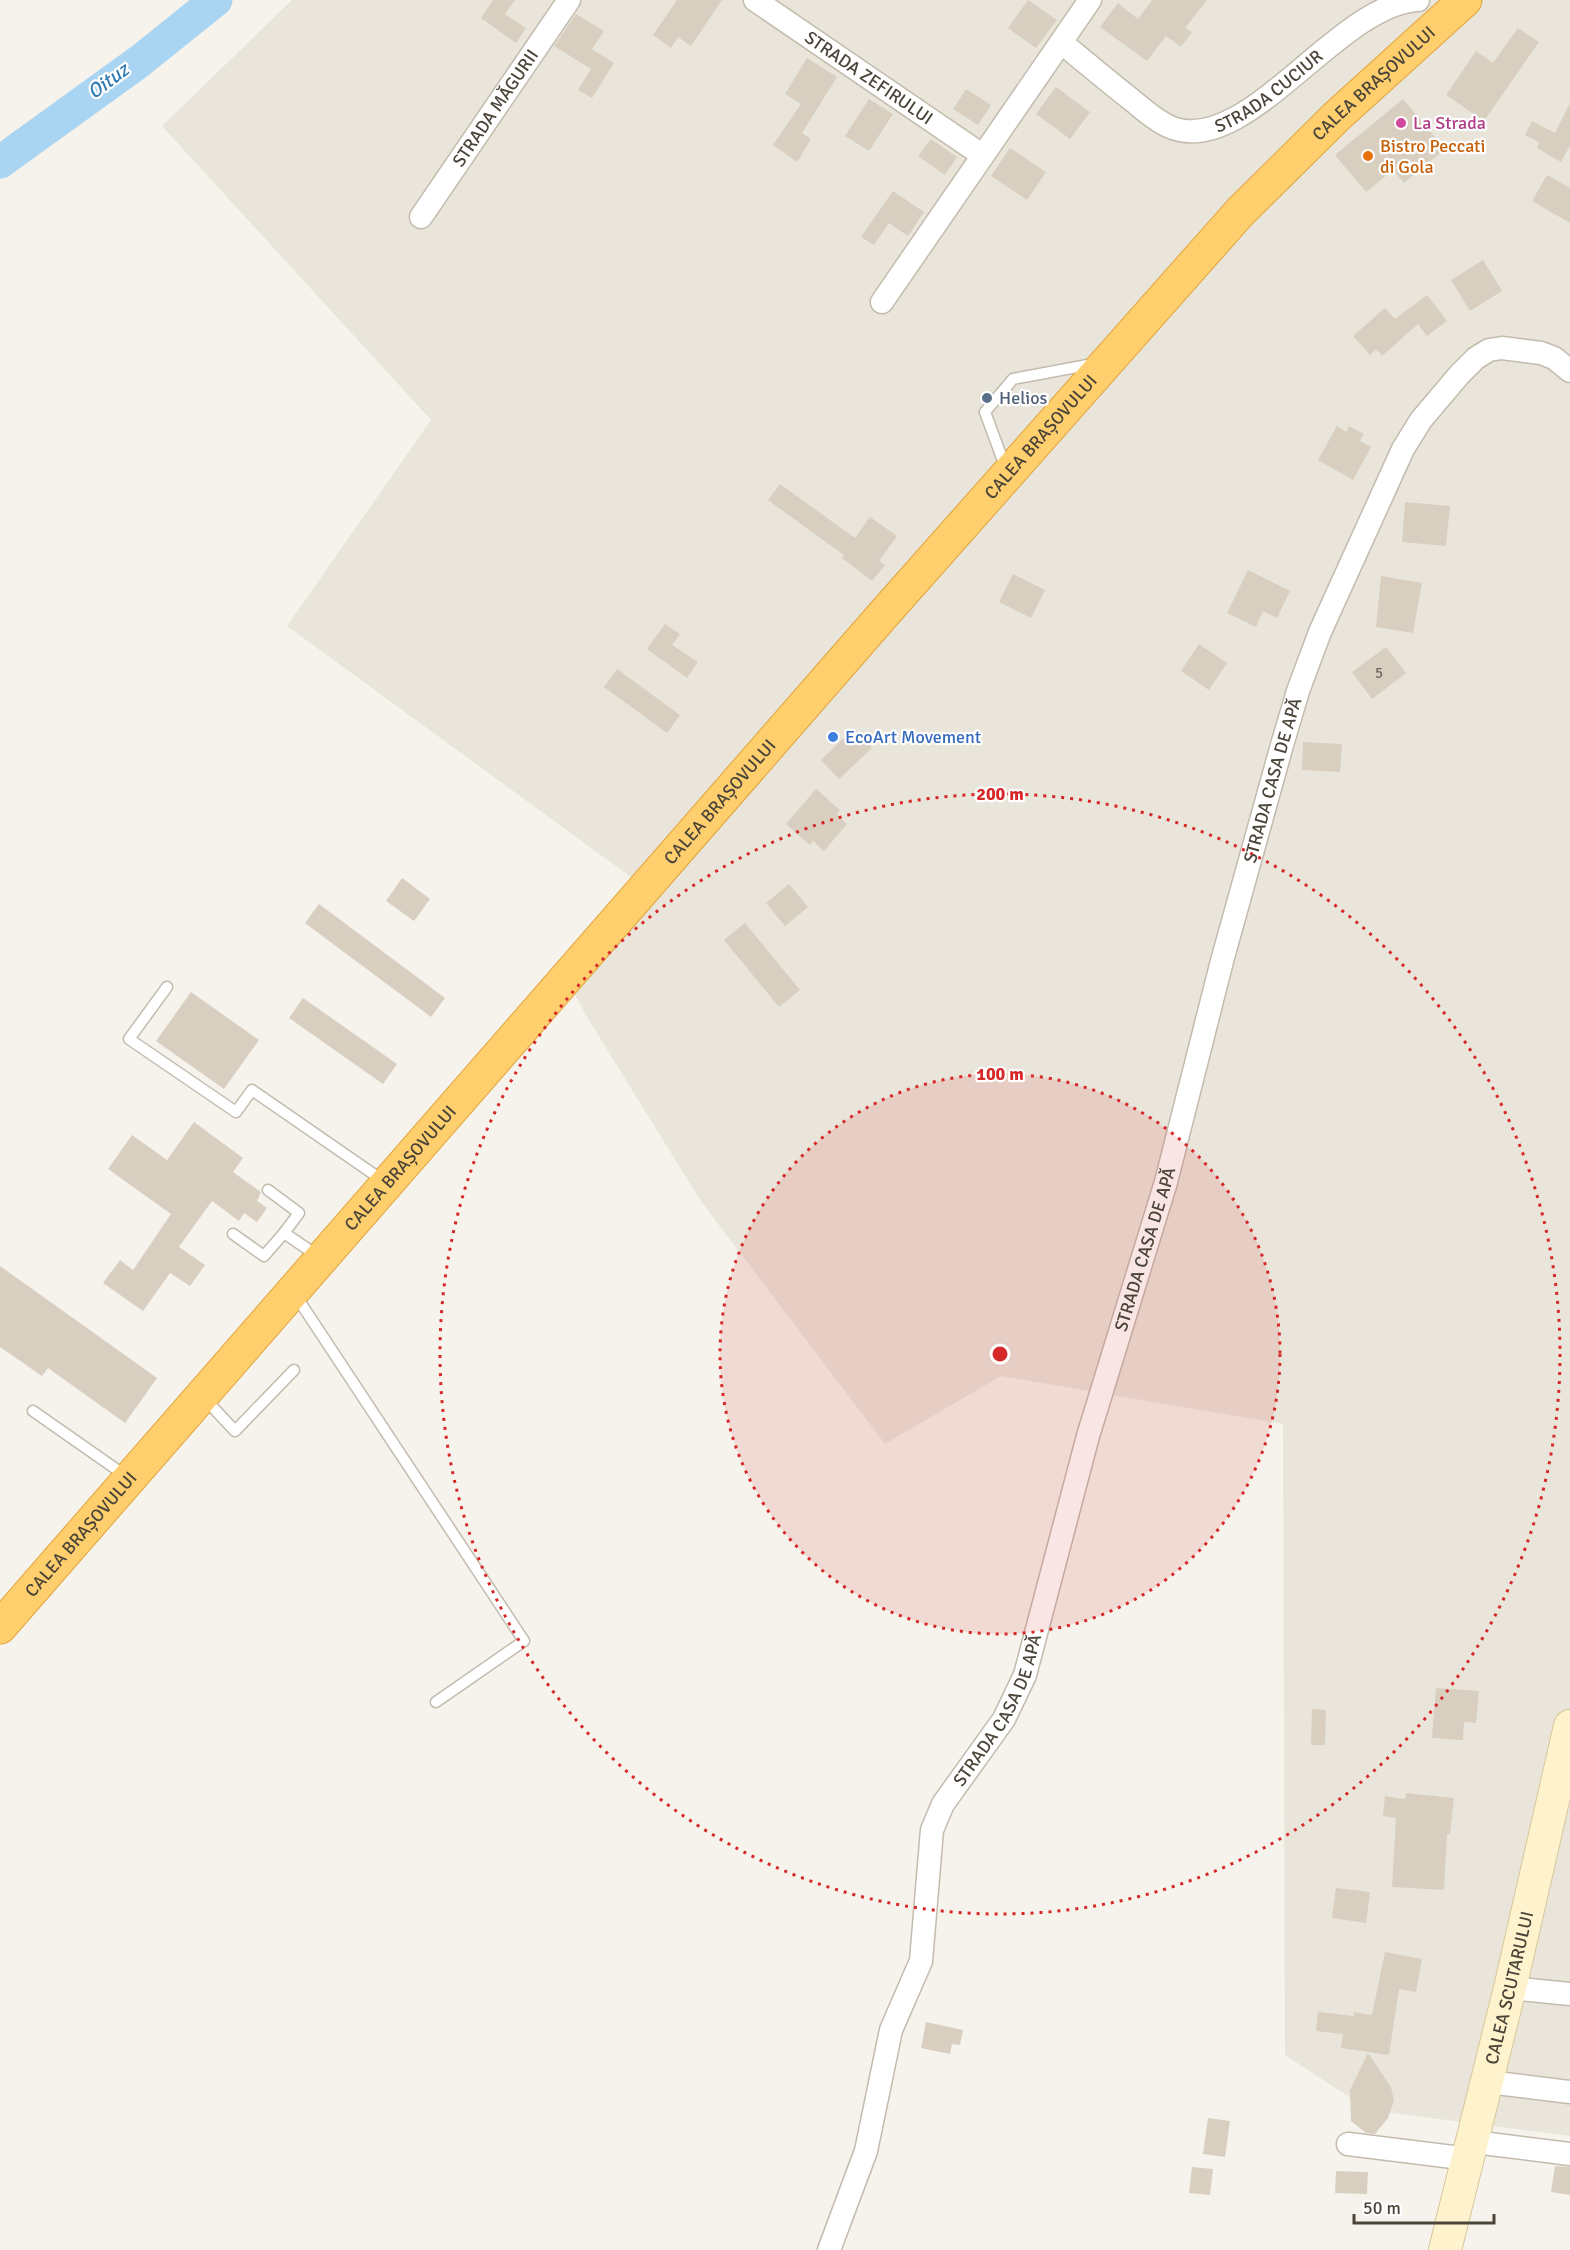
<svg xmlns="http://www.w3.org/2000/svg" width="1570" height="2250" font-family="Signika,sans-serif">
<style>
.residential{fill:#eae5da}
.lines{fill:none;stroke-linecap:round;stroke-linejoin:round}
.river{stroke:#a9d4f2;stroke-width:33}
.building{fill:#d8cfc1}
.lane-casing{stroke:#c2bbae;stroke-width:13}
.street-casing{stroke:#c2bbae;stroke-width:25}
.secondary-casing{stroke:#d6c79b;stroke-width:34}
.highway-casing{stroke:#e0a43c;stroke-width:35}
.lane{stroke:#fff;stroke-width:10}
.street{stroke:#fff;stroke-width:22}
.secondary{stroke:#fff3cd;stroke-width:32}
.highway{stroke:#ffcf6e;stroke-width:33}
.ring{fill:none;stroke:#d62828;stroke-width:3;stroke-dasharray:3 6}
.hotel-dot{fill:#d1479c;stroke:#fff;stroke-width:2}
.food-dot{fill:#e8710a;stroke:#fff;stroke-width:2}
.service-dot{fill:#5c6f8a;stroke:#fff;stroke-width:2}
.shop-dot{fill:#3f7fe0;stroke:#fff;stroke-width:2}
.labels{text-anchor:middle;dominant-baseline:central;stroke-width:4.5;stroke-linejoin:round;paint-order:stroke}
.number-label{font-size:15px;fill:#6e675b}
.street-label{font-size:18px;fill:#4b4439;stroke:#fff}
.hotel-label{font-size:18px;fill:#b23c85;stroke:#fff;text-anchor:start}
.food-label{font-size:18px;fill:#c56008;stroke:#fff;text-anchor:start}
.service-label{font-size:18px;fill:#4e5e75;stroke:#fff;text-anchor:start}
.shop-label{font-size:18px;fill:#366cbe;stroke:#fff;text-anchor:start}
.water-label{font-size:20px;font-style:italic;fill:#2e7ab2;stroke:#fff}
.centre{fill:#d62828;stroke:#fff;stroke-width:3}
.ring-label{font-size:18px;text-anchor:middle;font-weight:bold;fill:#d62828;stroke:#fff;stroke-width:4.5;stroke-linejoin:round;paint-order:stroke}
</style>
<rect width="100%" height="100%" fill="#f6f3ec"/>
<path class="residential" d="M292 0H1570V2136L1369 2110 1285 2055 1283 1424 1001 1376 885 1444 700 1200 587 1017 562 971 635 880 287 626 431 420 162 126Z"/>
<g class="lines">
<path class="river" d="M0 162 140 61 216 0"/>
</g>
<g class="building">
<path d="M493 0H515L505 14 526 28 516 43 481 18Z"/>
<path d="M677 0H722L691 46 678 37 671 48 653 35Z"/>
<path d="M1028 0 1057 20 1036 48 1008 28Z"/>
<path d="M1152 0H1207L1185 28 1192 32 1181 47 1166 36 1147 61 1100 27 1118 3 1138 19Z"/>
<path d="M576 14 604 31 592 49 614 63 592 98 578 90 591 69 554 46Z"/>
<path d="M1518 28 1539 42 1484 121 1446 95 1476 51 1493 63Z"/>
<path d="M807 58 837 77 802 133 811 139 797 162 773 145 801 104 785 94Z"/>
<path d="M1056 87 1090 112 1070 139 1036 114Z"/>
<path d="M966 89 991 105 978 125 953 109Z"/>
<path d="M869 99 893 114 869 151 845 136Z"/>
<path d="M1403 99 1445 149 1404 183 1393 170 1366 192 1335 155Z"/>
<path d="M1570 103V146L1561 162 1537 148 1539 142 1525 135 1532 121 1555 133Z"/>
<path d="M931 139 957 157 945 175 918 156Z"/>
<path d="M1010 148 1046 172 1027 200 991 176Z"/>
<path d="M1547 175 1570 188V223L1532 201Z"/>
<path d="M893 191 924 212 908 236 889 223 874 245 861 237Z"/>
<path d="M1483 260 1502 291 1470 311 1451 280Z"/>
<path d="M1427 295 1447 321 1427 336 1418 324 1382 356 1376 349 1370 355 1353 336 1385 308 1395 319Z"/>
<path d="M1337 426 1346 432 1349 426 1364 434 1360 441 1371 447 1353 480 1318 460Z"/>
<path d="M780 484 855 538 870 517 897 536 879 561 885 565 872 581 842 558 844 555 768 500Z"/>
<path d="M1405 502 1450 506 1446 546 1402 542Z"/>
<path d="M1248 570 1290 591 1277 618 1263 611 1256 627 1227 613Z"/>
<path d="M1013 574 1045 590 1031 618 999 602Z"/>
<path d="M1381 576 1422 583 1413 633 1376 627Z"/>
<path d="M665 624 680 634 672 645 698 662 687 678 647 649Z"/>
<path d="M1199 644 1227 663 1209 690 1181 671Z"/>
<path d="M1386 647 1406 673 1372 699 1352 672Z"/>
<path d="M617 669 680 715 667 733 604 687Z"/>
<path d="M854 728 872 748 839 779 821 760Z"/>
<path d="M1303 742 1342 744 1340 772 1302 770Z"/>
<path d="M816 789 840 810 837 815 847 824 824 851 813 841 810 845 786 824Z"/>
<path d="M402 878 430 899 414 921 386 901Z"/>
<path d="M789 884 808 907 785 926 766 903Z"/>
<path d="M319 904 445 998 431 1017 305 923Z"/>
<path d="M745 923 800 990 779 1007 724 940Z"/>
<path d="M191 992 259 1040 224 1089 156 1041Z"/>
<path d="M303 998 397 1064 383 1084 289 1018Z"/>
<path d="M194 1122 243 1158 233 1172 261 1192 257 1201 267 1208 257 1222 244 1213 239 1221 212 1201 179 1247 205 1265 190 1286 170 1273 143 1311 103 1283 120 1260 133 1270 171 1214 108 1169 132 1135 167 1160Z"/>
<path d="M0 1266 157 1378 125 1423 48 1368 42 1376 0 1347Z"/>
<path d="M1436 1688 1479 1691 1476 1723 1464 1722 1463 1740 1432 1738Z"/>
<path d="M1312 1709 1326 1710 1325 1745H1311Z"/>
<path d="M1406 1793 1454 1798 1450 1834H1447L1444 1890 1392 1887 1396 1818 1383 1816 1385 1796 1405 1799Z"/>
<path d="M1336 1888 1370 1892 1366 1923 1332 1918Z"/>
<path d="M1385 1952 1422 1959 1416 1992 1399 1989 1389 2055 1341 2048 1343 2034 1316 2031 1318 2012 1354 2016V2012L1372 2015Z"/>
<path d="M926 2022 963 2030 960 2045 952 2044 950 2054 921 2048Z"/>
<path d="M1368 2053 1391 2087 1394 2101 1388 2118 1375 2134 1366 2133 1351 2121 1350 2090Z"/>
<path d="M1208 2118 1230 2121 1225 2157 1203 2154Z"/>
<path d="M1555 2166 1570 2167V2195L1551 2192Z"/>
<path d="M1192 2167 1213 2169 1210 2195 1189 2193Z"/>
<path d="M1336 2171 1368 2172 1367 2194 1335 2193Z"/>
</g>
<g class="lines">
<defs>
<g id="lane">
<path d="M1006 469 985 412 1013 379 1093 364"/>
<path d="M167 987 129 1039 236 1112 252 1090 385 1182"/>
<path d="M268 1190 299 1213 284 1233 318 1256"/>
<path d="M233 1234 264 1256 284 1233"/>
<path d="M296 1296 524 1641 436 1702"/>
<path d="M205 1399 235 1431 294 1370"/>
<path d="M33 1411 126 1476"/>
</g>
<g id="street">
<path id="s1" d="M755 0 982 155"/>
<path id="s2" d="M1062 43C1085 62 1109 82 1133 101 1144 110 1156 121 1170 127 1246 159 1337 4 1418 0"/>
<path id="s3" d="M421 217 569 0"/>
<path d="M882 302 1090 0"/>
<path d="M1510 1988 1570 1994"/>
<path d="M1488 2082 1570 2092"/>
<path d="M1474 2142 1570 2154"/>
<path d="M1348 2144 1469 2159"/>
<path id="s4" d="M829 2250 866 2151 891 2030 921 1961 932 1830 943 1804 1004 1719 1025 1675 1088 1436 1166 1182 1222 961 1282 745 1298 691 1320 632 1403 449 1421 420 1459 375 1476 358 1489 350 1502 348 1541 353 1554 358 1570 371"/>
</g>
<g id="secondary">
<path id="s5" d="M1445 2250 1510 1988 1570 1726"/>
</g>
<g id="highway">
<path id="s6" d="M0 1627 882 616 1240 212 1337 116 1465 0"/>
</g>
</defs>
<use href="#lane" class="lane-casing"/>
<use href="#street" class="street-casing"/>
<use href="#secondary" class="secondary-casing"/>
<use href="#highway" class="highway-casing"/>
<use href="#lane" class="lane"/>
<use href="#street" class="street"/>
<use href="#secondary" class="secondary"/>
<use href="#highway" class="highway"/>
</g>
<circle cx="1000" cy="1354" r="280" fill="#d62828" fill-opacity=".12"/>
<g class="ring">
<circle cx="1000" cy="1354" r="280"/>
<circle cx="1000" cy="1354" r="560"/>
</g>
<circle class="hotel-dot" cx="1401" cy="123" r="6"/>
<circle class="food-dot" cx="1368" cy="156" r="6"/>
<circle class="service-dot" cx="987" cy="398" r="6"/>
<circle class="shop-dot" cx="833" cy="737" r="6"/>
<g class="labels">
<g class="number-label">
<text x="1379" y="673">5</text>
</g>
<g class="street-label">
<text stroke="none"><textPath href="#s1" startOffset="138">STRADA ZEFIRULUI</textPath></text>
<text stroke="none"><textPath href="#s6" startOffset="2067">CALEA BRAȘOVULUI</textPath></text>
<text stroke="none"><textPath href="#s2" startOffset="248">STRADA CUCIUR</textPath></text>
<text stroke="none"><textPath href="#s3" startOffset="132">STRADA MĂGURII</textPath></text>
<text stroke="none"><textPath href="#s6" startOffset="1581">CALEA BRAȘOVULUI</textPath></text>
<text stroke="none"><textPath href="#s4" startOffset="1546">STRADA CASA DE APĂ</textPath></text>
<text stroke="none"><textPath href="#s6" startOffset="1095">CALEA BRAȘOVULUI</textPath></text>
<text stroke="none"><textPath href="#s6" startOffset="609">CALEA BRAȘOVULUI</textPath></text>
<text stroke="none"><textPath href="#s4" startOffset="1060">STRADA CASA DE APĂ</textPath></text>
<text stroke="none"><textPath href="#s6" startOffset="123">CALEA BRAȘOVULUI</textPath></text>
<text stroke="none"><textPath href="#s4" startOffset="574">STRADA CASA DE APĂ</textPath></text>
<text stroke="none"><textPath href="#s5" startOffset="270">CALEA SCUTARULUI</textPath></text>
</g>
<g class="hotel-label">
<text x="1413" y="123">La Strada</text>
</g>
<g class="food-label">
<text x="1380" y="146">Bistro Peccati<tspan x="1380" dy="21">di Gola</tspan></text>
</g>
<g class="service-label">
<text x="999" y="398">Helios</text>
</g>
<g class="shop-label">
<text x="845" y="737">EcoArt Movement</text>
</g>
<g class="water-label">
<text transform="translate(108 81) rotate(-37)">Oituz</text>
</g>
</g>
<circle cx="1000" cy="1354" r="9" class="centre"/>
<g class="ring-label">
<text x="1000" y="800">200 m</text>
<text x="1000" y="1080">100 m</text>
</g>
<path d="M1354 2214v9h140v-9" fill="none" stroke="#4b4439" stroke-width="3"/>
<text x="1363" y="2214" font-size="18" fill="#4b4439" stroke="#ffffff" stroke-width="4.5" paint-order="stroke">50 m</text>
</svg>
